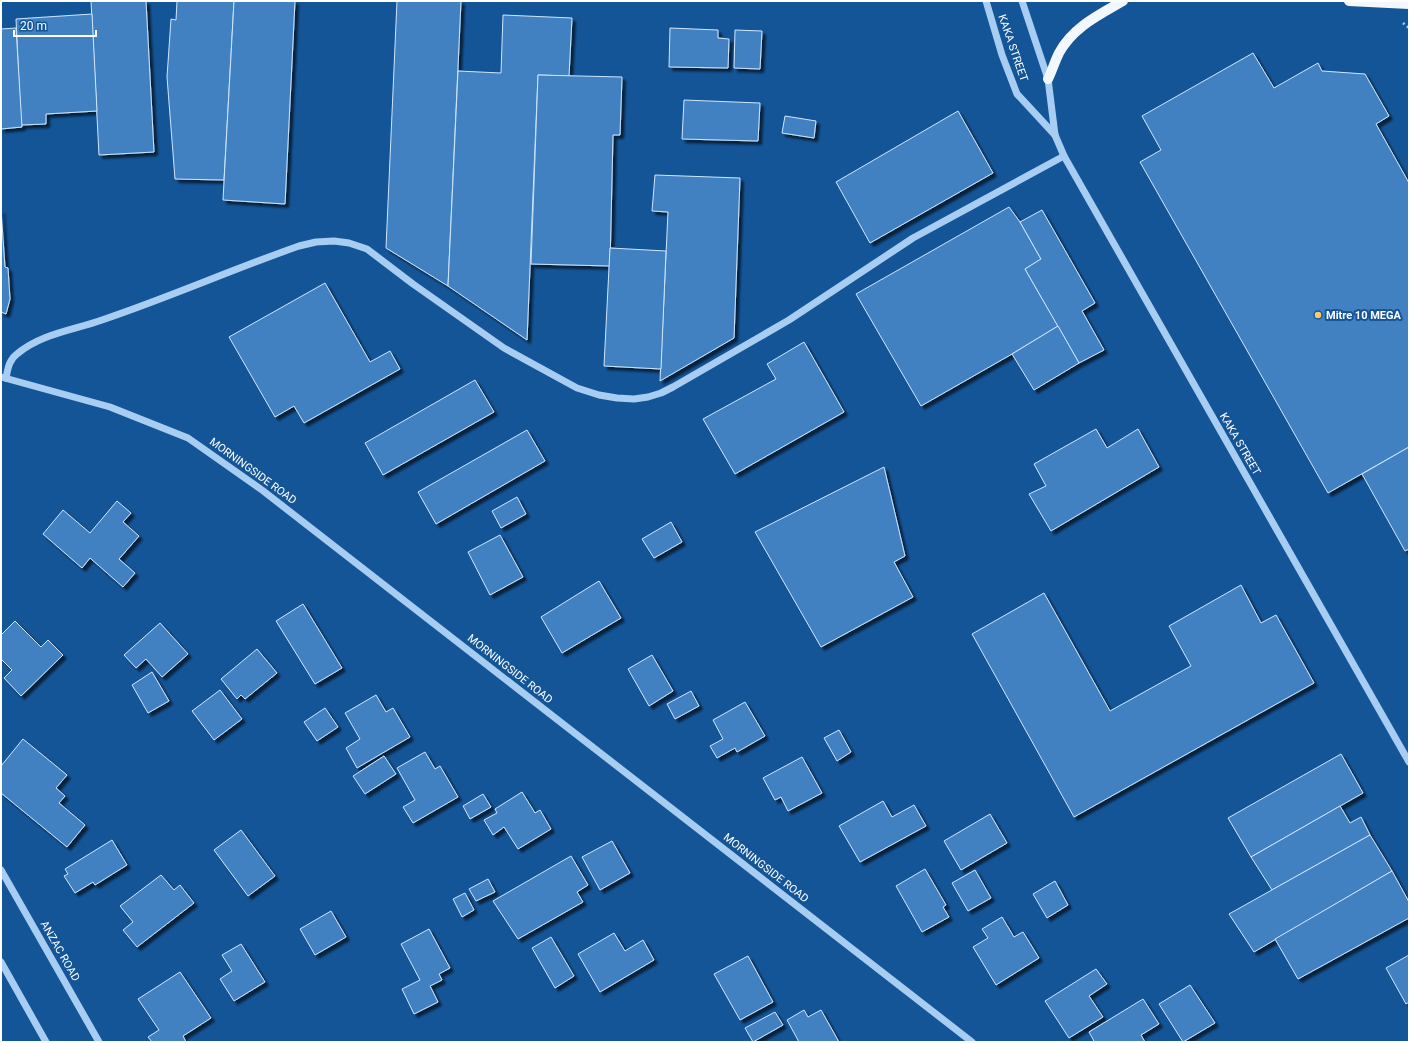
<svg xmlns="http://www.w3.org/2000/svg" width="1410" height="1043" font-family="Roboto,sans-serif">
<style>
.building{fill:#4281c1;stroke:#cfe6fd;filter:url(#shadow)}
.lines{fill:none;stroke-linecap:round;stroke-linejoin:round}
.path{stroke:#a7cdf2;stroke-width:2.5;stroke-dasharray:2 3;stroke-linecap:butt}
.minor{stroke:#a7cdf2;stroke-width:7}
.major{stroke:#f3f8ff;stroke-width:10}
.poi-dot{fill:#ffcb69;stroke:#145598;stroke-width:1.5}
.labels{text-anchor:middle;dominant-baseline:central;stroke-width:4;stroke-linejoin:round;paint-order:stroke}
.street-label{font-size:11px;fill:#fff;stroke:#145598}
.poi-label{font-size:11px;font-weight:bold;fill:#fff;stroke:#145598;text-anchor:start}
</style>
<defs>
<filter id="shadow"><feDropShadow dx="3.5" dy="3.5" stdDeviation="1" flood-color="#0009"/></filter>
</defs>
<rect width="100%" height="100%" fill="#145598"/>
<g class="building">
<path d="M91 1H146L154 152 99 155Z"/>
<path d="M177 1H234L224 180 175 179 167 77 171 19 176 20Z"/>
<path d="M234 1H295L285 204 223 200Z"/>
<path d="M397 1H461L448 286 386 248Z"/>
<path d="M92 14 97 111 46 114V124L21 125 16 19Z"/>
<path d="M503 15 572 18 569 76 538 75 527 340 448 286 458 71 501 73Z"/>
<path d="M16 28 22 127 1 129V29Z"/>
<path d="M670 28 718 30V38L729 39 728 68 669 67Z"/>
<path d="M735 30 762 31 760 69 734 68Z"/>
<path d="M1253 53 1274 88 1318 63 1322 71 1365 74 1389 116 1376 124 1409 183V447L1328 493 1140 162 1161 150 1142 116Z"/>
<path d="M538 75 622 77 620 135H613L610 266 531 264Z"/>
<path d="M684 100 760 103 758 141 682 139Z"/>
<path d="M958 111 993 173 870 243 836 182Z"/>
<path d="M785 116 816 121 814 138 782 133Z"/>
<path d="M655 175 740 178 734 338 660 381 668 212 652 211Z"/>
<path d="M1009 207 1020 222 1041 259 1025 269 1058 326 1012 354 921 406 856 294Z"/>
<path d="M1 210 5 267 8 268 10 299 6 314 1 312Z"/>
<path d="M1042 210 1095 303 1082 311 1104 350 1079 363 1025 269 1041 259 1020 222Z"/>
<path d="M610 248 666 251 661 369 604 366Z"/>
<path d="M325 283 370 362 390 351 400 369 304 423 294 406 275 417 229 337Z"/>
<path d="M1058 326 1079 363 1034 390 1012 354Z"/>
<path d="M804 342 844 412 735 474 703 419 776 379 767 364Z"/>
<path d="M475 380 494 412 383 475 365 443Z"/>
<path d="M1096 429 1107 448 1138 429 1159 467 1051 531 1029 494 1046 486 1034 464Z"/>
<path d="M527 430 545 461 436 524 418 492Z"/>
<path d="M1409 447V549L1405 551 1362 474Z"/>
<path d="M884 467 905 556 894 562 913 597 821 647 755 532Z"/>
<path d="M517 497 526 514 501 528 492 511Z"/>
<path d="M117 501 131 513 123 522 139 536 119 559 135 573 123 587 90 558 82 568 43 534 63 510 90 533Z"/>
<path d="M671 522 682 542 654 558 642 539Z"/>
<path d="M500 535 523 577 490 595 468 552Z"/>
<path d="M599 581 621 618 562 653 541 617Z"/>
<path d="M1241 585 1261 623 1276 615 1314 683 1074 817 972 634 1044 593 1110 711 1191 666 1169 626Z"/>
<path d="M303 604 342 668 315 684 276 621Z"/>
<path d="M15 621 41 647 48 640 63 655 21 696 4 678 12 670 1 659V635Z"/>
<path d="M160 623 188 654 162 677 146 659 136 668 124 655Z"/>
<path d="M257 649 277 673 245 699 241 695 237 699 221 679Z"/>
<path d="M652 655 673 691 649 706 628 669Z"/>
<path d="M152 672 169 701 148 713 132 685Z"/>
<path d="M220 690 242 719 214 740 192 711Z"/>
<path d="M691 691 699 706 675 719 667 704Z"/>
<path d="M376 695 386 712 393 708 410 737 357 768 346 748 360 739 345 713Z"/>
<path d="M745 702 765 736 737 752 735 748 717 758 710 746 723 739 713 720Z"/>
<path d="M325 708 338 727 317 741 304 722Z"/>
<path d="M839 730 851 752 837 761 824 738Z"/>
<path d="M23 739 67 775 56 788 65 796 59 803 85 825 67 847 1 793V766Z"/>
<path d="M425 752 435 769 440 766 458 797 413 823 403 807 415 800 397 768Z"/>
<path d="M1341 754 1363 793 1251 857 1228 818Z"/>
<path d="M384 756 396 774 365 794 353 776Z"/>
<path d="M802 757 822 793 788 811 781 797 775 800 763 778Z"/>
<path d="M522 792 535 813 540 810 551 829 518 849 504 827 493 835 484 820 497 813 495 809Z"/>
<path d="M483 794 491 807 470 819 463 806Z"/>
<path d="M883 801 892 817 914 805 926 826 860 862 839 826Z"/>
<path d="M1340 806 1350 823 1361 817 1370 835 1272 890 1251 857Z"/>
<path d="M990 814 1007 843 961 870 944 841Z"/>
<path d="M241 830 275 876 248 896 214 850Z"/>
<path d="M1370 835 1392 871 1254 952 1229 914Z"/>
<path d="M112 840 127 865 95 885 93 882 75 893 64 876 68 874 65 869Z"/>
<path d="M612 841 630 873 600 890 582 857Z"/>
<path d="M571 856 588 885 577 892 583 902 518 939 493 901Z"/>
<path d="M925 869 946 905 943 907 949 917 922 932 896 886Z"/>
<path d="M975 870 991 898 968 911 952 883Z"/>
<path d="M1392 871 1409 902V918L1298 979 1275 939Z"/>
<path d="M161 875 174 890 180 885 194 903 137 947 123 930 133 922 120 906Z"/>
<path d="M488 879 495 892 476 901 469 889Z"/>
<path d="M1055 881 1068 905 1047 918 1033 894Z"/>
<path d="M465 893 474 910 462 917 453 899Z"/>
<path d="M331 911 346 937 315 955 300 929Z"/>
<path d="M1002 917 1014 937 1023 932 1039 958 996 985 973 947 988 938 982 929Z"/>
<path d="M429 929 450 968 439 974 442 980 430 986 438 1002 414 1014 402 989 420 980 401 944Z"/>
<path d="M614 933 625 951 643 940 654 960 600 992 578 954Z"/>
<path d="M551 937 574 976 555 988 532 948Z"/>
<path d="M241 944 265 982 234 1001 220 979 232 971 222 955Z"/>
<path d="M1409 955V1002L1406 1004 1386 968Z"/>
<path d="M748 956 773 1002 740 1020 714 974Z"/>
<path d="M1096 969 1107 984 1089 996 1103 1017 1069 1038 1045 1001Z"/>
<path d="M180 972 211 1018 183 1036 186 1042H152L148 1037 159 1030 138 999Z"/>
<path d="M1190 985 1215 1023 1183 1042 1159 1004Z"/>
<path d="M1143 999 1159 1024 1141 1035 1145 1042H1092L1094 1041 1089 1032Z"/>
<path d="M804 1010 808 1017 821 1010 839 1042H799L787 1020Z"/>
<path d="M775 1012 783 1025 753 1042 745 1028Z"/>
</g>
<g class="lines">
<path class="path" d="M1403 23 1409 28"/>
<g class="minor">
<path d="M986 1 1002 55 1017 94 1055 135"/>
<path d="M1022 1 1048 79 1055 135 1064 156 1409 762"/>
<path d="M1 377 110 407 188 438 262 490 972 1042"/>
<path d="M6 378C8 368 9 360 17 354 40 334 74 330 102 320 168 298 233 269 299 246L316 242 334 241 349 243 367 249 413 284 504 348 577 388 599 395 617 398 634 399 648 397 661 393 673 387 789 320 913 238 1064 156"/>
<path d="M1 870 99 1042"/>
<path d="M1 962 46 1042"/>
</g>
<g class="major">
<path d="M1349 1 1409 4"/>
<path d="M1048 79C1052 71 1055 61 1059 53 1073 27 1099 15 1123 1"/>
</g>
</g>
<circle class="poi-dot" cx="1318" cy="315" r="4"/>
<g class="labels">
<g class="street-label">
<text transform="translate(1013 48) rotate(71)">KAKA STREET</text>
<text transform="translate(1240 444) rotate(60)">KAKA STREET</text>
<text transform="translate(253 471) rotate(36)">MORNINGSIDE ROAD</text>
<text transform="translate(510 669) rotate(38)">MORNINGSIDE ROAD</text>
<text transform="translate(766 868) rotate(38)">MORNINGSIDE ROAD</text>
<text transform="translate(60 951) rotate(60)">ANZAC ROAD</text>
</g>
<g class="poi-label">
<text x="1326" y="315">Mitre 10 MEGA</text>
</g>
</g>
<rect width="1410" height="1043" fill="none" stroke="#ffffff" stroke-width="4"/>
<path d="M14 30v6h82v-6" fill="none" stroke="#ffffff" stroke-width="2"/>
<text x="20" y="30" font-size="12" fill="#ffffff" stroke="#145598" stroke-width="3" paint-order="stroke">20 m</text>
</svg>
